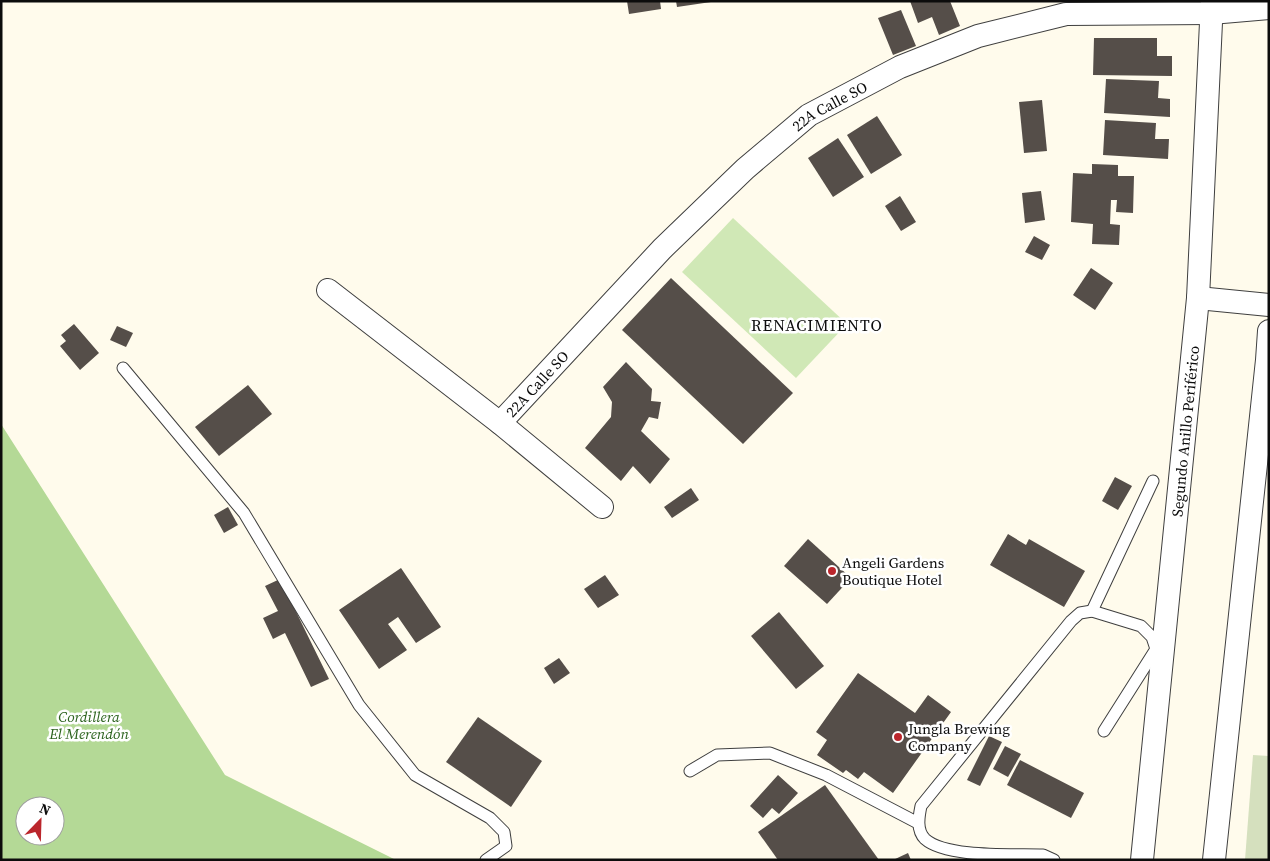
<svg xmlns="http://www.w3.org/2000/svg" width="1270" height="861" font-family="'Source Serif 4',serif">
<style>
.green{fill:#d0e8b6}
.forest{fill:#b4d996;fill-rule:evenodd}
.cemetery{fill:#d5e0be}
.building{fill:#554e49}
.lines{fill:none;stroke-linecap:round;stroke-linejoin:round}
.lane-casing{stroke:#3f3f3f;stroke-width:13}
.street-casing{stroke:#3f3f3f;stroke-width:24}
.lane{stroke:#fff;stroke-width:11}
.street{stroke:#fff;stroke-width:22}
.poi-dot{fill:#bb262c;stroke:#fff;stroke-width:2}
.labels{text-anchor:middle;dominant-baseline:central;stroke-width:5;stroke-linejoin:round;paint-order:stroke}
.street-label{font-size:15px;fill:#0c0c0c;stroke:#fff}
.poi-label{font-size:15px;fill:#0c0c0c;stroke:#fff;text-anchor:start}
.park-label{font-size:15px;font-style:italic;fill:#2c631e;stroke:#fff}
.neighbourhood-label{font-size:16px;letter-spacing:1px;fill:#0c0c0c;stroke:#fff}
</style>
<rect width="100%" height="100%" fill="#fffbec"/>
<path class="green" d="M733 218 847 324 796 378 682 272Z"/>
<path class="forest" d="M1 424 225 775 396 860H1ZM25 806H55V836H25Z"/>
<path class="cemetery" d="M1253 755 1269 756V860H1245Z"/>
<g class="building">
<path d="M627 1H660L661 9 629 14Z"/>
<path d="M676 1H711V2L677 7Z"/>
<path d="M910 1H950L960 26 939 35 932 17 918 23Z"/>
<path d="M901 10 916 46 893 55 878 18Z"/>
<path d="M1094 38H1157V56H1172V76L1093 75Z"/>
<path d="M1106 79 1159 81 1158 98 1170 99V117L1104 113Z"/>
<path d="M1042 100 1047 151 1024 153 1019 102Z"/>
<path d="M877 116 902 155 871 174 847 135Z"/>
<path d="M1105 120 1156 123 1155 139H1169L1168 159 1103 155Z"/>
<path d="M838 138 864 177 833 197 808 158Z"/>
<path d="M1092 164 1118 165V176H1134L1133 213 1116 212 1117 200H1111L1110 224 1120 225 1119 245 1092 244 1093 224 1071 222 1073 173 1092 174Z"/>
<path d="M1041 191 1045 220 1025 223 1022 193Z"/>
<path d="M900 196 916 222 901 231 885 206Z"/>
<path d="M1034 236 1050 245 1042 260 1025 252Z"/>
<path d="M1091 268 1113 283 1095 310 1073 295Z"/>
<path d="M671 278 793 393 743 444 622 330Z"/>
<path d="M74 324 99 353 80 370 60 346 66 341 61 335Z"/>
<path d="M117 326 133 333 126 347 110 340Z"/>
<path d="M626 362 652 389 651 401 661 402 658 419 649 417 641 431 670 459 650 484 633 466 621 481 585 448 611 417 612 402 603 387Z"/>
<path d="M248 385 272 414 219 456 195 427Z"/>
<path d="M1115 477 1132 486 1118 510 1102 501Z"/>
<path d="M691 488 699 500 672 518 664 507Z"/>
<path d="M228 507 238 525 224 533 214 515Z"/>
<path d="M1008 534 1026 545 1029 539 1085 571 1064 607 990 565Z"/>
<path d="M808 539 851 578 827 604 784 566Z"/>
<path d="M401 568 441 627 416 643 398 617 388 624 407 650 379 669 339 610Z"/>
<path d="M605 575 619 595 598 608 584 589Z"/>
<path d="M280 579 329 679 311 687 285 633 273 639 263 618 278 611 265 586Z"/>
<path d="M779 612 824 666 796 689 751 636Z"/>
<path d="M559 658 570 673 554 684 544 668Z"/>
<path d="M858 673 915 713 928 695 951 712 893 793 864 772 858 779 846 770 843 773 817 755 827 740 816 732Z"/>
<path d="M478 717 542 761 511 807 446 762Z"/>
<path d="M989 736 1002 742 980 786 967 780Z"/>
<path d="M1005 746 1021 754 1008 777 993 769Z"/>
<path d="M1020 760 1084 793 1071 818 1007 785Z"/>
<path d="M778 775 798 793 779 814 772 808 763 818 750 806Z"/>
<path d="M825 785 879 860H778L758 832Z"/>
<path d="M908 853 911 860H893Z"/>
</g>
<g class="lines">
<defs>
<g id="lane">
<path d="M123 368 244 513 359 705 415 775 490 818 504 832 506 846 486 860"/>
<path d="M1092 611 1153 481"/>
<path d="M690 771 717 755 770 753 826 775 918 823"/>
<path d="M1054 860 1043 855C1014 854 946 858 925 839 916 830 919 816 921 806L1071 621 1080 613 1092 611 1141 626 1152 637 1156 649 1104 731"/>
</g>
<g id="street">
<path d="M328 290 500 423 602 507"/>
<path d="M1198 298 1269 305"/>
<path id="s1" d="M500 423 662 249 745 169 809 115 900 67 978 36 1066 14 1211 13 1269 8"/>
<path id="s2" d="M1142 860 1198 298 1212 1"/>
<path d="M1214 860 1267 360 1269 331"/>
</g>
</defs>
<use href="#lane" class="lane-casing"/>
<use href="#street" class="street-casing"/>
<use href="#lane" class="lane"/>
<use href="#street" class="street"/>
</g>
<g class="poi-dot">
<circle cx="832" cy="571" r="5"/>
<circle cx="898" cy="737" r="5"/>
</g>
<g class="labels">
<g class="street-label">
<text stroke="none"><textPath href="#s1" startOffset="459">22A Calle SO</textPath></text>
<text stroke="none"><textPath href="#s1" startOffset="54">22A Calle SO</textPath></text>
<text stroke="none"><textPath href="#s2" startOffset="431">Segundo Anillo Periférico</textPath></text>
</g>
<g class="poi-label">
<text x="842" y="562">Angeli Gardens<tspan x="842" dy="17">Boutique Hotel</tspan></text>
<text x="908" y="728">Jungla Brewing<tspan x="908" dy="17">Company</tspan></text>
</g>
<g class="park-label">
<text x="89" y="716">Cordillera<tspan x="89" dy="17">El Merendón</tspan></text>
</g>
<g class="neighbourhood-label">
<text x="817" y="325">RENACIMIENTO</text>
</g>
</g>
<rect width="1270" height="861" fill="none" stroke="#0c0c0c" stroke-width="5"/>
<g transform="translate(40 821) rotate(23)"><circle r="24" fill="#ffffff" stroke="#9e9e9e"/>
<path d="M0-4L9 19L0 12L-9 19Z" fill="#bb262c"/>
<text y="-8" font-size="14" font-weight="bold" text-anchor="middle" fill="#0c0c0c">N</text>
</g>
</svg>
